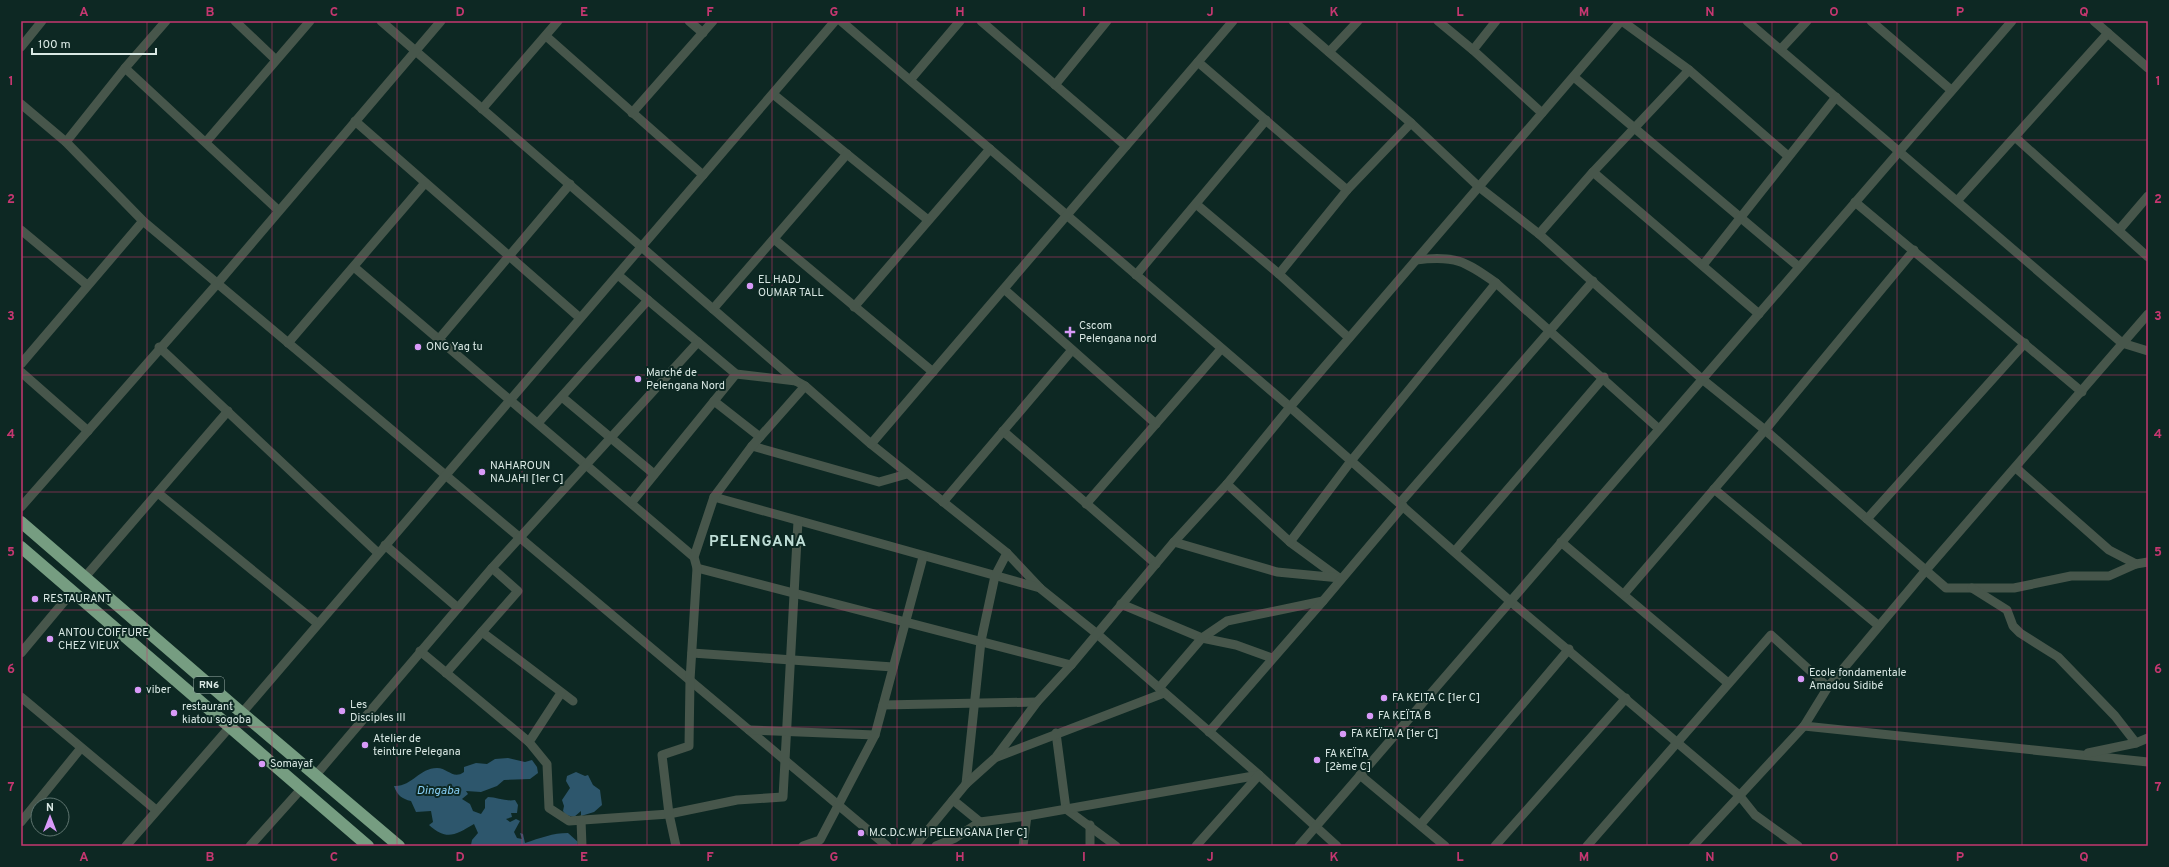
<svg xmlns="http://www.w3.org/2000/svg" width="2169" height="867" font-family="Overpass,sans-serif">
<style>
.water{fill:#2d566c}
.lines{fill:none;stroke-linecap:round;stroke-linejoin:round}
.minor{stroke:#47564b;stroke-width:9}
.highway{stroke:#769d81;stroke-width:12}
.grid{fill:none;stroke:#c53770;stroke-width:1;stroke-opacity:0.55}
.poi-dot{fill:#d89af8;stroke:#0d2823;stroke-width:1.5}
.labels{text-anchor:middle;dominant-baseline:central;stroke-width:4;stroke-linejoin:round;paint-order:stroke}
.shield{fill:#0d2823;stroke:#9caeaa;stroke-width:1}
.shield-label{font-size:10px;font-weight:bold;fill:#d9e8e4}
.poi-label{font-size:11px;fill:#d9e8e4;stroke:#0d2823;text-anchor:start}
.water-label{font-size:12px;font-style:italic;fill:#87cef4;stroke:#0d2823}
.district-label{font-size:15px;font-weight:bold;letter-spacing:1px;fill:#beddd6;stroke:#0d2823}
.neatline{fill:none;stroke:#c53770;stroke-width:1.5}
.grid-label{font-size:13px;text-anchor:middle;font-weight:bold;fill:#c53770}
</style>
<rect width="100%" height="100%" fill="#0d2823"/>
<g class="water">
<path d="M508 758 525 762 532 760 537 767 538 773 530 779 504 780 497 786 481 792 466 791 468 794 462 799 470 804 473 811 481 814 485 808V800L488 797C497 797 506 802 515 800L518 805 517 813H511L512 817 506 819 510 822 516 819 520 821 514 832 517 838 522 839 520 833 523 834 525 843C540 838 553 833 568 833L578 842 577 846H464L471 845 472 840 478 833 474 824C455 835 447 841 429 825L433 822 431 811 416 812 411 801C402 799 397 795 394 786 412 787 419 768 437 768 448 768 453 780 464 772V767L476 763 487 764 495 759Z"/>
<path d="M576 772 585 776 588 775 593 785 600 790 602 805 594 812 581 816V811L574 817 566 815 563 811 564 806 562 800 570 788 566 781 567 776Z"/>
</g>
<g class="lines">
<g class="minor">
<path d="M235 21 276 60"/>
<path d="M381 21 796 381 805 386 871 444 1007 553 1041 589 1096 633 1259 775 1337 846"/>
<path d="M689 21 703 33"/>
<path d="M841 21 1290 407 1510 601 1739 795 1755 815 1798 846"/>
<path d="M981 21 1126 146"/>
<path d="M1293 21 1411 123 1479 187 1539 234 1702 379 1765 430 1946 588H2014L2071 576H2109L2136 564"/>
<path d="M1438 21 1473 50 1542 113"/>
<path d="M1622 21 1689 70 1788 156"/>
<path d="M1747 21 2122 343 2148 351"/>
<path d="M1871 21 1951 90"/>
<path d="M2094 21 2148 68"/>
<path d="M546 36 703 175"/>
<path d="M21 47 42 21"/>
<path d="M1781 49 1807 21"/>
<path d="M1473 50 1496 21"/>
<path d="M1329 52 1358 21"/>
<path d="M1198 62 1347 190"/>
<path d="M125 68 278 210"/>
<path d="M1574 77 1799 267"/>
<path d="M910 80 960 21"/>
<path d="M1055 85 1107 21"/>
<path d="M773 94 928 220"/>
<path d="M21 104 66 142 143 221 887 846"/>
<path d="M482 109 558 21"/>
<path d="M632 113 713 21"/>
<path d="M355 121 580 318"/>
<path d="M2016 138 2148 257"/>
<path d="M66 142 125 68 166 21"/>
<path d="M206 142 310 21"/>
<path d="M1593 172 1759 314"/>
<path d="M1957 201 2108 33"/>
<path d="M1855 202 2082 392"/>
<path d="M1196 204 1279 274 1349 338"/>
<path d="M21 230 87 285"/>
<path d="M2119 230 2148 196"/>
<path d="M1539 234 1593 172 1689 70"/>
<path d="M774 239 933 372"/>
<path d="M1416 260C1455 255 1465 261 1496 283L1659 429"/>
<path d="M1703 265 1836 97"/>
<path d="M354 267 694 557"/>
<path d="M1279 274 1347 190 1411 123"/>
<path d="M618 275 736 374 796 381"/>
<path d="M1136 275 1266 120"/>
<path d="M1004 289 1156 424"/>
<path d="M854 307 990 149"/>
<path d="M713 309 847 154"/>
<path d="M439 339 570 184"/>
<path d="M288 343 425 183"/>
<path d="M159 347 378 553"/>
<path d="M21 364 143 221"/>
<path d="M21 372 88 431"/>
<path d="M562 397 654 474"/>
<path d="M714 401 760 437"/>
<path d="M538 423 648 300"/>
<path d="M1003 431 1156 564"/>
<path d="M871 444 1233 21"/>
<path d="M752 446 879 482 907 474"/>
<path d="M2016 468 2109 550 2136 564 2148 562"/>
<path d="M1227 484 1290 542 1339 578"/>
<path d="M1714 489 1879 626"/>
<path d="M158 493 317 623"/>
<path d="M714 497 1040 588"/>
<path d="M632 502 736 374"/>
<path d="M943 502 1072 350"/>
<path d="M1400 503 1593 281"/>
<path d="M1086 504 1221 349"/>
<path d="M21 507 217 284 441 21"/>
<path d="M1867 519 2025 343"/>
<path d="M1174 542 1277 572 1340 578"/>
<path d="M1290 542 1351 461 1496 283"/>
<path d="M1561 542 1728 683"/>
<path d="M385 545 458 608"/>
<path d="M1455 551 1604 377"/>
<path d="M697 568 1071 665"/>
<path d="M85 577 228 411"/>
<path d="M1972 588 2007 610 2013 626 2020 633 2058 657 2115 716 2136 743"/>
<path d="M1624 594 1765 430 1914 250"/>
<path d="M1121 604 1202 638 1236 645 1272 658"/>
<path d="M482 632 573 701"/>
<path d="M420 651 529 742"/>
<path d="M21 653 72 592"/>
<path d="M692 653 893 667"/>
<path d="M446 673 518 591 492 568"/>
<path d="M1159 688 1202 638 1227 621 1323 601"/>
<path d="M561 693 529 742 547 764 549 808 569 821 669 814 737 800 783 797 798 521"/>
<path d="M21 697 156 810"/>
<path d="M883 705 1037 702"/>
<path d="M1804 726 2148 762"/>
<path d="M749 730 875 735"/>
<path d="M1209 732 1323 601 1403 506"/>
<path d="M1056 733 1066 809 1116 846"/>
<path d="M2088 753 2136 743 2148 738"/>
<path d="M997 757 1164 693"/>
<path d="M1360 775 1445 846"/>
<path d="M315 776 492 568 698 342"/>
<path d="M966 784 981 641 995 576 1007 553"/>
<path d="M953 800 980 822"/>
<path d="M581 820 582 846"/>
<path d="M21 822 81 748"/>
<path d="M1421 824 1569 649"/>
<path d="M1090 825V846"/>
<path d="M126 846 242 713 835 21"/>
<path d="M250 846 302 788"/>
<path d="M676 846 669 814 662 755 689 746 690 680 697 568 694 557 714 497 752 446 805 386"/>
<path d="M803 846 820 840 875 735 923 557"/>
<path d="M915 846 966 784 996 757 1037 702 1071 665 1174 542 1227 484 1290 407 1621 21"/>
<path d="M936 846 955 838 980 822 1027 816 1259 775"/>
<path d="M1023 846 1027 816"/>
<path d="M1196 846 1259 775"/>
<path d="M1299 846 2012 21"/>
<path d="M1495 846 1626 698"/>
<path d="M1587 846 1771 635 1828 687"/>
<path d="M1693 846 1804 726 1828 687 1926 570 2148 314"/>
</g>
<g class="highway">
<path d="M21 522 242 713 399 846"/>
<path d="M21 547 368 846"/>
</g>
</g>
<path class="grid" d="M147 21V846M272 21V846M397 21V846M522 21V846M647 21V846M772 21V846M897 21V846M1022 21V846M1147 21V846M1272 21V846M1397 21V846M1522 21V846M1647 21V846M1772 21V846M1897 21V846M2022 21V846M21 140H2148M21 257H2148M21 375H2148M21 492H2148M21 610H2148M21 727H2148"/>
<g class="poi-dot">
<circle cx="750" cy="286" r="4"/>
<path d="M1068 326h4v4h4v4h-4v4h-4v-4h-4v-4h4z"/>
<circle cx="418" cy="347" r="4"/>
<circle cx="638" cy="379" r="4"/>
<circle cx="482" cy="472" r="4"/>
<circle cx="35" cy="599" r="4"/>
<circle cx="50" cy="639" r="4"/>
<circle cx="1801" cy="679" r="4"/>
<circle cx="138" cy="690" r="4"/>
<circle cx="1384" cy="698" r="4"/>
<circle cx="342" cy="711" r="4"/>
<circle cx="174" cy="713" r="4"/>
<circle cx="1370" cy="716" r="4"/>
<circle cx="1343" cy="734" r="4"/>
<circle cx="365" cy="745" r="4"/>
<circle cx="1317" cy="760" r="4"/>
<circle cx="262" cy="764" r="4"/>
<circle cx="861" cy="833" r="4"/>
</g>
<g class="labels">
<rect class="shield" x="194" y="677" width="30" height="16" rx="3"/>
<g class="shield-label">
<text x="209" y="685">RN6</text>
</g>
<g class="poi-label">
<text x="758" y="280">EL HADJ<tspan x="758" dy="13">OUMAR TALL</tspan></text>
<text x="1079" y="326">Cscom<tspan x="1079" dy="13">Pelengana nord</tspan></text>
<text x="426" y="347">ONG Yag tu</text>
<text x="646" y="373">Marché de<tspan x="646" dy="13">Pelengana Nord</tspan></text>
<text x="490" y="466">NAHAROUN<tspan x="490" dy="13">NAJAHI [1er C]</tspan></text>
<text x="43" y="599">RESTAURANT</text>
<text x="58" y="633">ANTOU COIFFURE<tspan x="58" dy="13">CHEZ VIEUX</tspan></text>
<text x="1809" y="673">Ecole fondamentale<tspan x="1809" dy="13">Amadou Sidibé</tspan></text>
<text x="146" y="690">viber</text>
<text x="1392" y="698">FA KEITA C [1er C]</text>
<text x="350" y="705">Les<tspan x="350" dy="13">Disciples III</tspan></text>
<text x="182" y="707">restaurant<tspan x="182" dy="13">kiatou sogoba</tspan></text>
<text x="1378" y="716">FA KEÏTA B</text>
<text x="1351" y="734">FA KEÏTA A [1er C]</text>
<text x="373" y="739">Atelier de<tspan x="373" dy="13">teinture Pelegana</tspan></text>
<text x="1325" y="754">FA KEÏTA<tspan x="1325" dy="13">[2ème C]</tspan></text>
<text x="270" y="764">Somayaf</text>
<text x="869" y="833">M.C.D.C.W.H PELENGANA [1er C]</text>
</g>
<g class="water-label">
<text x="438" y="791">Dingaba</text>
</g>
<g class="district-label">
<text x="758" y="542">PELENGANA</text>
</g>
</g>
<rect width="2169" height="867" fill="none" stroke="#0d2823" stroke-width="44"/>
<g transform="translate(50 817)"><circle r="19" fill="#0d2823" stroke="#5f7570"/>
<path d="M0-3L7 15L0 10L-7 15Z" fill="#d89af8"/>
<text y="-6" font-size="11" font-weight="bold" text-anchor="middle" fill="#d9e8e4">N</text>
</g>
<path d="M32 48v6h124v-6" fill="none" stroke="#d9e8e4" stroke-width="2"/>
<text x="38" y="48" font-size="12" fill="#d9e8e4" stroke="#0d2823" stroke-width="3" paint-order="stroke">100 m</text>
<rect x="22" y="22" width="2125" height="823" class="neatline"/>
<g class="grid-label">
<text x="84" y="16">A</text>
<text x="210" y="16">B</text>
<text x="334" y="16">C</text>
<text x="460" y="16">D</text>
<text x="584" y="16">E</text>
<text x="710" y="16">F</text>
<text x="834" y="16">G</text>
<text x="960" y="16">H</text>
<text x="1084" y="16">I</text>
<text x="1210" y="16">J</text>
<text x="1334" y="16">K</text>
<text x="1460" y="16">L</text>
<text x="1584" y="16">M</text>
<text x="1710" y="16">N</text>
<text x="1834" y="16">O</text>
<text x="1960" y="16">P</text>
<text x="2084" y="16">Q</text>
<text x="11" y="85">1</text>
<text x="2158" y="85">1</text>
<text x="11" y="203">2</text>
<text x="2158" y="203">2</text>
<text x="11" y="320">3</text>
<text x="2158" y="320">3</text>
<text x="11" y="438">4</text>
<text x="2158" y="438">4</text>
<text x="11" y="556">5</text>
<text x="2158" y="556">5</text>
<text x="11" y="673">6</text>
<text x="2158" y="673">6</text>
<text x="11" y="791">7</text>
<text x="2158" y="791">7</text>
<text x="84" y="861">A</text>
<text x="210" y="861">B</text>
<text x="334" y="861">C</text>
<text x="460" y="861">D</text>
<text x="584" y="861">E</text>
<text x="710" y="861">F</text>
<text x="834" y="861">G</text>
<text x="960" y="861">H</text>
<text x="1084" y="861">I</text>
<text x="1210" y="861">J</text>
<text x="1334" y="861">K</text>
<text x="1460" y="861">L</text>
<text x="1584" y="861">M</text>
<text x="1710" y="861">N</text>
<text x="1834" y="861">O</text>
<text x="1960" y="861">P</text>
<text x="2084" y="861">Q</text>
</g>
</svg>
